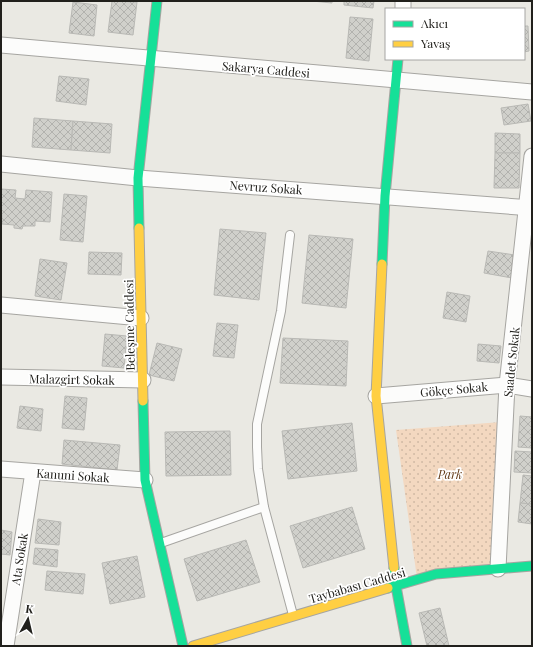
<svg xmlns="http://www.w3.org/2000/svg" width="533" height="647" font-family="'Playfair Display',serif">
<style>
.park{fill:url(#park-dots)}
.building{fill:url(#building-cross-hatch);stroke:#b9b9b5}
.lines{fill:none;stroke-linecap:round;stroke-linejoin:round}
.lane-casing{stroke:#a6a5a1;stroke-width:10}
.street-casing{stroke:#a6a5a1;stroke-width:17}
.fast-casing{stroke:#a6a5a1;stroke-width:11}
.slow-casing{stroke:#a6a5a1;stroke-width:11}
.lane{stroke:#fcfcfb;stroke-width:8}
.street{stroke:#fcfcfb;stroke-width:15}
.fast{stroke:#16e098;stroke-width:9}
.slow{stroke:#ffcf43;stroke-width:9}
.labels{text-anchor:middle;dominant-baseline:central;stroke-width:3.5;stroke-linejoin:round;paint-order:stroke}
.street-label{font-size:12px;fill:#21201c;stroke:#fff}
.park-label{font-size:12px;font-style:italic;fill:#663d1a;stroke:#fff}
</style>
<defs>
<pattern id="park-dots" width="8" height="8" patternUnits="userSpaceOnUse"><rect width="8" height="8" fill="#f3d8c0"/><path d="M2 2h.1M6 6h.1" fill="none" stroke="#d0b9a4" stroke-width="1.8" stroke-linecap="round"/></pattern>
<pattern id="building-cross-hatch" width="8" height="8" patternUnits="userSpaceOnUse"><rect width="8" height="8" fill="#d0d0cb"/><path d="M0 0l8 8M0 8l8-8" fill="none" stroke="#b2b2ae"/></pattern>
</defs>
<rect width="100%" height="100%" fill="#eae9e3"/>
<path class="park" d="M501 422 491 567 417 578 396 430Z"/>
<g class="building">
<path d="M112 1 137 2 133 35 108 32Z"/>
<path d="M312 1H332V3Z"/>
<path d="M344 1H374L373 8 344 5Z"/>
<path d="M73 2 97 5 94 36 69 33Z"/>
<path d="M350 17 373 19 369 61 346 58Z"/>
<path d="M524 26H528L529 51 524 52Z"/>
<path d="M59 76 89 79 86 105 56 101Z"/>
<path d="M528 104 531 121 504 125 501 108Z"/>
<path d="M34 118 73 121 71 150 32 147Z"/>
<path d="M73 121 112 124 110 153 71 150Z"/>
<path d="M495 133 520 134V153H495Z"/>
<path d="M495 153H520L519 188H494Z"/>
<path d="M1 189 16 190 15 198 25 199 26 190 52 192 50 222 35 221V226H23L22 229 14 228V225L2 224Z"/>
<path d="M64 194 87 196 83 242 60 240Z"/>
<path d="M220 229 266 233 259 300 214 295Z"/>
<path d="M309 235 353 239 346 308 302 303Z"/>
<path d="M488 251 515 255 512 278 484 273Z"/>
<path d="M89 252 122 253 121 275 88 274Z"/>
<path d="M40 259 67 263 61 300 35 296Z"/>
<path d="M447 292 470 296 466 322 443 318Z"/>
<path d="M217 323 238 325 234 358 213 356Z"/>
<path d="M105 334 127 336 124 368 102 366Z"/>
<path d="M283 338 348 341 346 386 280 383Z"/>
<path d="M157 343 182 349 174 381 149 375Z"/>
<path d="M478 344 501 346 499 363 477 361Z"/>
<path d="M65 396 87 398 84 430 62 428Z"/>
<path d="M20 406 43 409 41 431 17 428Z"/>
<path d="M520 416 532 417V448L518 447Z"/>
<path d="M352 423 357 471 288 479 282 431Z"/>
<path d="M230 431 231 475 166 476 165 432Z"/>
<path d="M64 440 120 445 117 470 62 464Z"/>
<path d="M515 451 532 452V473L514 472Z"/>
<path d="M523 475 532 476V504L520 503Z"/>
<path d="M520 503 532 504V524L518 522Z"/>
<path d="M352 507 365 549 303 568 290 526Z"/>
<path d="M38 519 61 522 59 545 35 543Z"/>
<path d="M1 530 12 532 10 555 1 554Z"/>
<path d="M246 540 260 582 197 601 184 559Z"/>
<path d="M35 548 58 550 57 567 33 564Z"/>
<path d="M137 556 145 597 110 604 102 563Z"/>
<path d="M47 571 85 574 83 594 45 590Z"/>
<path d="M440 608 449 646H427L419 613Z"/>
</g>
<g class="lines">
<defs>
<g id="lane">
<path d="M290 235 281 311 257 424V447L258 469 264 507 293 615"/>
<path d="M161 543 264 507"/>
</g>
<g id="street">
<path d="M403 9V1"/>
<path d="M1 45 532 92"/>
<path d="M1 164 138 178 532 208"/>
<path d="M1 305 141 318"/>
<path d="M1 377 143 380"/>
<path d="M376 396 507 385 532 389"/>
<path d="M1 469 145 480"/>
<path d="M498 569 507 385 532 156"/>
<path d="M6 646 33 472"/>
</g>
<g id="fast">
<path d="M139 228 138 178 157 1"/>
<path d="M382 264 385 196 398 59"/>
<path d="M143 401 145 480 183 646"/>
<path d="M394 568 396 586 407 646"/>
<path d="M388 588 436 574 532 566"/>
</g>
<g id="slow">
<path d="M139 228 143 401"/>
<path d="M382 264 376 396 394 568"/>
<path d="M193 646 388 588"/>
</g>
</defs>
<use href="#lane" class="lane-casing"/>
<use href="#street" class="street-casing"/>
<use href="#fast" class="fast-casing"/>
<use href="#slow" class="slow-casing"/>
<use href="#lane" class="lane"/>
<use href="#street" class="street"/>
<use href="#fast" class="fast"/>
<use href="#slow" class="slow"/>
</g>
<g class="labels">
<g class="street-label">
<text transform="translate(266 69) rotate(5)">Sakarya Caddesi</text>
<text transform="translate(266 187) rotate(4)">Nevruz Sokak</text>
<text transform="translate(129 325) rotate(-91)">Beleşme Caddesi</text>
<text transform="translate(511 362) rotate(-84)">Saadet Sokak</text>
<text transform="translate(72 379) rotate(1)">Malazgirt Sokak</text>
<text transform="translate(454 389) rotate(-5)">Gökçe Sokak</text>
<text transform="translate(73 475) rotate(4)">Kanuni Sokak</text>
<text transform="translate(19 559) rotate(-81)">Ata Sokak</text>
<text transform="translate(357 585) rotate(-16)">Taybabası Caddesi</text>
</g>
<g class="park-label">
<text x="450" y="474">Park</text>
</g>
</g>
<rect width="533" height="647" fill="none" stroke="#21201c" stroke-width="4"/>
<rect x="385" y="8" width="140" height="52" fill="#ffffff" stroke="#a6a6a4"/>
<rect x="393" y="21" width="20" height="6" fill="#16e098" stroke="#a6a6a4"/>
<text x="421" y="28" font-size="12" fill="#21201c">Akıcı</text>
<rect x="393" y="41" width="20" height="6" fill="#ffcf43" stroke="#a6a6a4"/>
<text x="421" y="48" font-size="12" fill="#21201c">Yavaş</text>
<g transform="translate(28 619) rotate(8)" stroke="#ffffff" stroke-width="3" paint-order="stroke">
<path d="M0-3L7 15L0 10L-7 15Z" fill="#21201c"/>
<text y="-6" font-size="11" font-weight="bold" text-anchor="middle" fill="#21201c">K</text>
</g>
</svg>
